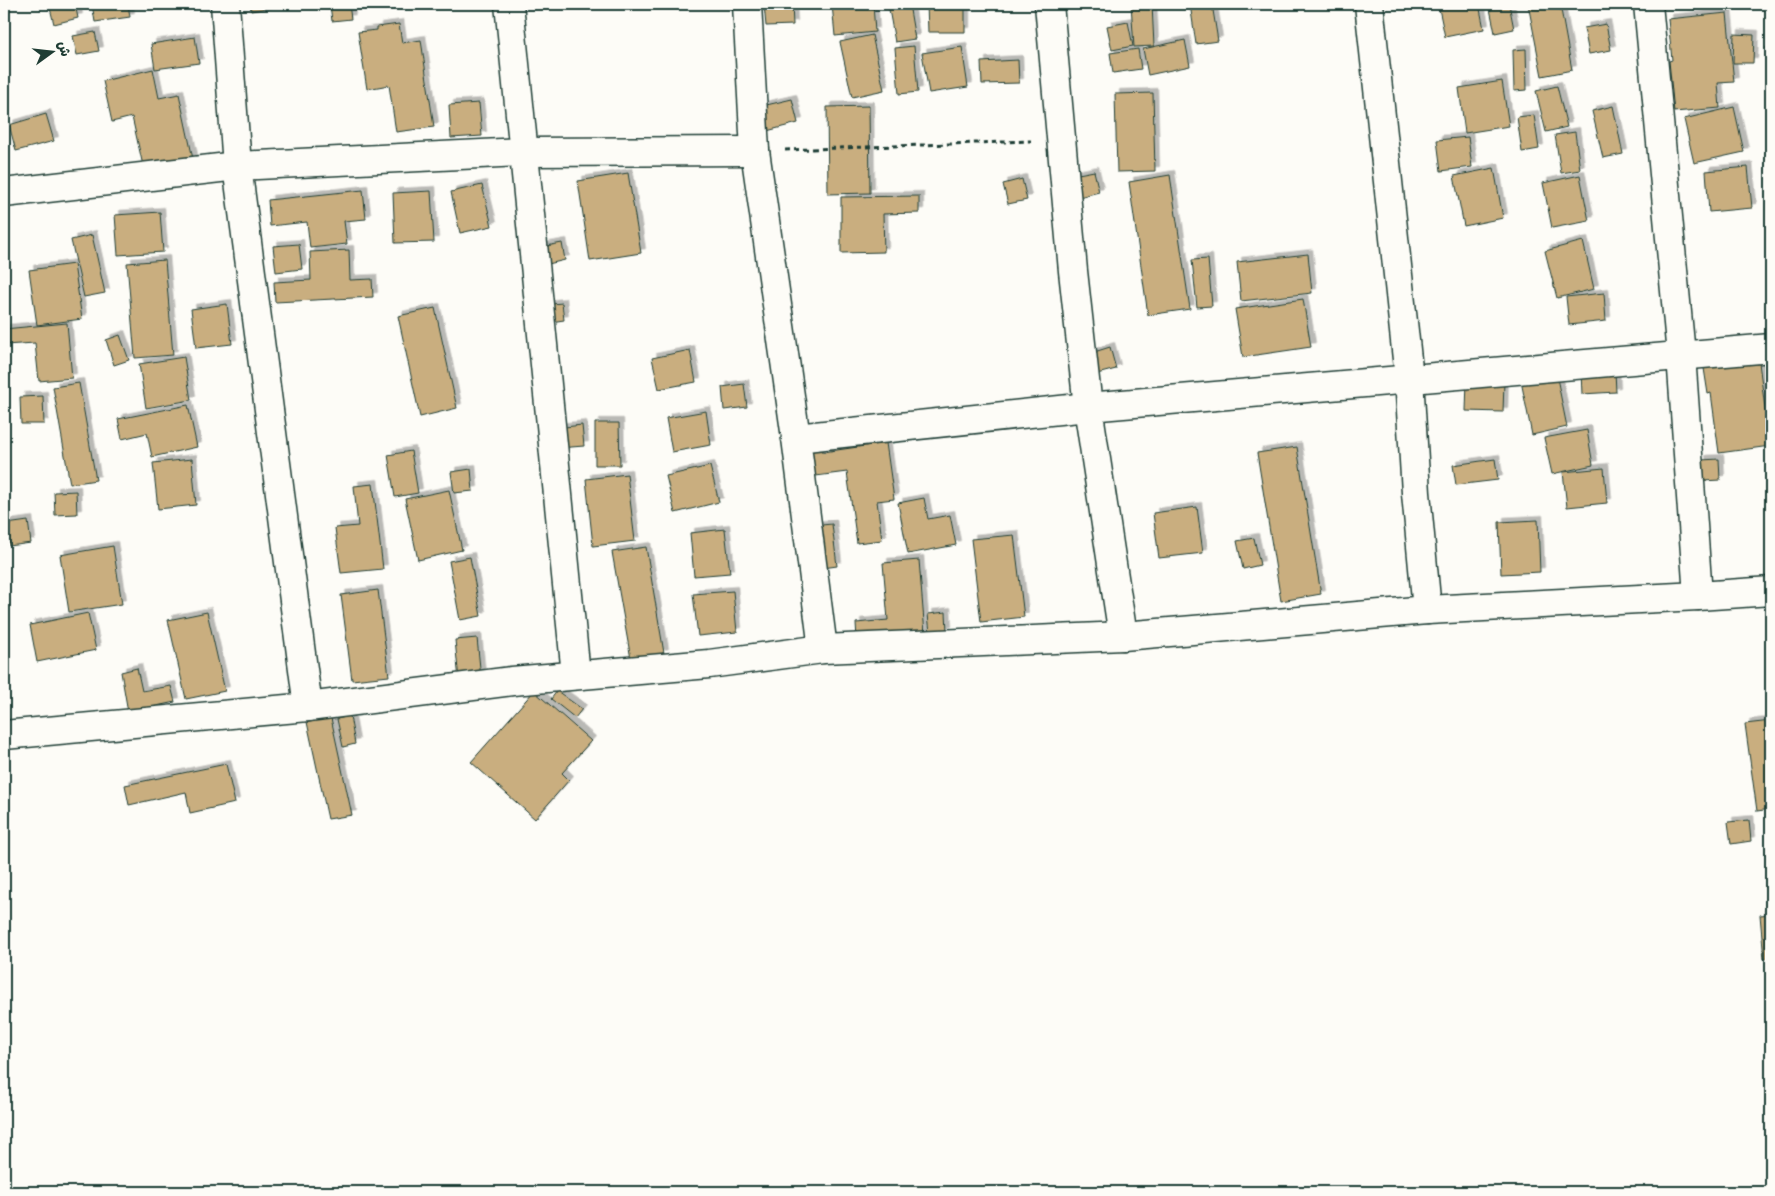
<svg xmlns="http://www.w3.org/2000/svg" width="1775" height="1196" font-family="'Architects Daughter','Playpen Sans Arabic',sans-serif">
<style>
.building{fill:#c9ae7f;stroke:#1f3d34;filter:url(#shadow)}
.lines{fill:none;stroke-linecap:round;stroke-linejoin:round}
.minor-casing{stroke:#1f3d34;stroke-width:31}
.path{stroke:#1f3d34;stroke-width:3;stroke-dasharray:5 4;stroke-linecap:butt}
.minor{stroke:#fdfcf7;stroke-width:28}
</style>
<defs>
<filter id="shadow"><feDropShadow dx="4.5" dy="-4.5" stdDeviation="0" flood-color="#0004"/></filter>
</defs>
<rect width="100%" height="100%" fill="#fdfcf7"/>
<filter id="ink" filterUnits="userSpaceOnUse"><feTurbulence type="fractalNoise" baseFrequency=".02" numOctaves="2"/><feDisplacementMap in="SourceGraphic" scale="10" xChannelSelector="R" yChannelSelector="G"/><feConvolveMatrix kernelMatrix="1 2 1 2 8 2 1 2 1" color-interpolation-filters="sRGB"/></filter>
<g filter="url(#ink)">
<g class="building">
<path d="M49 4H75L78 18 54 24Z"/>
<path d="M92 4H128L130 17 95 22Z"/>
<path d="M250 4H279L280 6 251 11Z"/>
<path d="M330 4H349L351 19 332 21Z"/>
<path d="M385 4H420L421 5 385 9Z"/>
<path d="M792 4 793 25 766 26 764 5Z"/>
<path d="M832 4H873L875 32 835 36Z"/>
<path d="M888 4H909L915 39 895 42Z"/>
<path d="M927 4H965V32H928Z"/>
<path d="M1131 4H1152L1154 46 1134 47Z"/>
<path d="M1190 4H1212L1218 41 1196 44Z"/>
<path d="M1438 4H1479L1484 29 1445 37Z"/>
<path d="M1489 4H1509L1514 29 1495 33Z"/>
<path d="M1528 4H1560L1572 70 1542 76Z"/>
<path d="M1727 13 1734 82 1718 83 1720 108 1674 112 1669 61 1672 60 1668 19Z"/>
<path d="M1128 22 1133 46 1112 50 1107 26Z"/>
<path d="M399 24 402 43 421 40 434 127 396 132 389 85 367 89 358 32 377 30V27Z"/>
<path d="M1606 24 1611 50 1589 54 1584 28Z"/>
<path d="M95 32 99 51 77 55 73 36Z"/>
<path d="M1734 34 1754 35 1753 63H1733Z"/>
<path d="M872 35 884 90 852 97 840 42Z"/>
<path d="M195 37 199 63 155 69 151 44Z"/>
<path d="M1185 40 1190 66 1148 75 1143 49Z"/>
<path d="M914 46 918 92 899 94 895 48Z"/>
<path d="M962 47 968 87 929 93 922 53Z"/>
<path d="M1766 47H1771V90Z"/>
<path d="M1138 49 1141 69 1113 73 1110 53Z"/>
<path d="M1526 49 1527 90 1514 91 1513 50Z"/>
<path d="M1018 60 1019 83 982 84 981 62Z"/>
<path d="M153 69 159 98 179 94 193 159 144 170 132 117 112 122 103 81Z"/>
<path d="M1502 81 1509 126 1465 133 1459 88Z"/>
<path d="M1557 86 1567 127 1546 132 1536 91Z"/>
<path d="M1153 93 1155 171 1117 172 1115 94Z"/>
<path d="M792 99 798 123 751 135 745 110Z"/>
<path d="M479 103 482 136 451 138 449 105Z"/>
<path d="M869 106 870 193 828 194 827 107Z"/>
<path d="M1613 106 1623 154 1603 158 1592 111Z"/>
<path d="M1734 107 1744 152 1694 163 1684 119Z"/>
<path d="M46 114 54 141 16 151 9 125Z"/>
<path d="M1534 115 1539 149 1522 152 1517 117Z"/>
<path d="M1575 132 1580 170 1561 173 1555 135Z"/>
<path d="M1468 137 1472 167 1441 171 1437 140Z"/>
<path d="M1748 167 1752 208 1709 212 1706 171Z"/>
<path d="M1494 168 1503 218 1464 226 1454 176Z"/>
<path d="M1094 171 1099 192 1079 197 1073 175Z"/>
<path d="M628 173 641 253 590 261 578 181Z"/>
<path d="M1170 175 1190 309 1148 315 1129 182Z"/>
<path d="M1580 175 1589 221 1552 228 1543 183Z"/>
<path d="M1022 179 1027 200 1008 204 1003 184Z"/>
<path d="M482 185 492 226 460 233 451 192Z"/>
<path d="M363 190 366 219 344 221 347 244 310 248 307 222 270 226 268 200Z"/>
<path d="M431 191 434 242 395 243 393 193Z"/>
<path d="M919 196V213L883 214 884 252 841 253V197Z"/>
<path d="M160 212 163 252 118 255 115 215Z"/>
<path d="M92 235 105 293 84 297 71 240Z"/>
<path d="M1583 241 1594 289 1557 298 1545 251Z"/>
<path d="M562 243 565 260 544 265 541 247Z"/>
<path d="M299 244 302 269 276 272 273 246Z"/>
<path d="M349 250 350 280 372 279 373 297 275 302 274 282 311 280 310 252Z"/>
<path d="M1308 254 1312 293 1241 301 1237 262Z"/>
<path d="M1208 259 1212 306 1197 307 1192 260Z"/>
<path d="M165 260 173 355 135 358 127 263Z"/>
<path d="M74 264 82 319 37 325 29 270Z"/>
<path d="M1604 293 1606 321 1569 325 1566 297Z"/>
<path d="M1303 299 1311 347 1243 357 1235 309Z"/>
<path d="M562 303 564 320 544 323 542 305Z"/>
<path d="M227 304 232 344 196 348 191 309Z"/>
<path d="M435 308 457 408 420 417 398 316Z"/>
<path d="M67 323 72 378 39 381 35 343 5 345 4 329Z"/>
<path d="M120 335 129 360 114 365 106 340Z"/>
<path d="M1110 347 1116 369 1097 374 1091 353Z"/>
<path d="M690 350 696 382 659 389 652 358Z"/>
<path d="M1758 355 1770 446 1719 453 1711 393 1708 394 1703 362Z"/>
<path d="M184 357 191 400 146 408 139 364Z"/>
<path d="M1615 371 1616 392 1582 394 1581 372Z"/>
<path d="M1556 373 1567 427 1532 435 1521 381Z"/>
<path d="M1467 380 1504 382 1503 412 1466 411Z"/>
<path d="M79 383 96 480 70 484 53 387Z"/>
<path d="M744 384 747 407 724 410 722 387Z"/>
<path d="M43 396 44 424H21L20 397Z"/>
<path d="M188 405 197 447 152 457 147 433 122 439 118 419Z"/>
<path d="M706 411 711 445 672 452 666 418Z"/>
<path d="M595 423H619L620 465H595Z"/>
<path d="M582 425 584 446 559 448 556 428Z"/>
<path d="M1587 430 1593 465 1552 474 1544 438Z"/>
<path d="M821 432 823 452 886 443 894 499 877 501 882 540 857 543 847 472 808 477 802 435Z"/>
<path d="M1297 447 1321 594 1281 601 1257 453Z"/>
<path d="M411 451 418 493 395 497 388 455Z"/>
<path d="M192 459 196 505 158 509 153 463Z"/>
<path d="M1495 459 1498 480 1456 485 1453 465Z"/>
<path d="M1719 459 1720 480 1703 481 1701 460Z"/>
<path d="M710 466 719 502 675 513 666 476Z"/>
<path d="M1604 468 1607 503 1567 507 1563 472Z"/>
<path d="M471 469 473 491 454 493 451 472Z"/>
<path d="M627 474 635 541 593 546 586 479Z"/>
<path d="M373 484 383 569 341 573 335 528 358 526 354 486Z"/>
<path d="M449 490 462 550 418 560 405 499Z"/>
<path d="M76 491 77 514 55 515 54 492Z"/>
<path d="M924 498 928 519 950 515 956 545 908 554 898 503Z"/>
<path d="M1197 507 1203 553 1159 558 1153 513Z"/>
<path d="M1538 520 1540 572 1501 574 1499 522Z"/>
<path d="M28 521 31 543 9 546 7 524Z"/>
<path d="M832 524 837 566 816 569 811 526Z"/>
<path d="M725 529 730 573 694 576 690 533Z"/>
<path d="M1014 535 1024 617 981 622 971 539Z"/>
<path d="M1254 538 1260 565 1243 569 1237 541Z"/>
<path d="M113 546 122 604 69 612 60 555Z"/>
<path d="M646 547 664 653 631 659 612 552Z"/>
<path d="M470 557 481 616 460 620 449 561Z"/>
<path d="M919 560 925 634 857 639 856 623 888 620 883 563Z"/>
<path d="M378 590 389 676 352 680 341 595Z"/>
<path d="M733 591 737 632 698 636 693 594Z"/>
<path d="M207 612 225 691 186 699 168 620Z"/>
<path d="M946 612 947 631 930 633 928 614Z"/>
<path d="M88 613 96 650 37 662 30 625Z"/>
<path d="M477 638 481 678 459 680 455 640Z"/>
<path d="M137 668 142 691 171 686 175 702 128 712 121 672Z"/>
<path d="M534 691 591 741 562 773 569 780 535 819 471 762Z"/>
<path d="M557 691 582 709 575 718 551 699Z"/>
<path d="M350 716 355 744 343 747 337 719Z"/>
<path d="M331 718 352 815 328 819 307 722Z"/>
<path d="M1771 721V809L1757 811 1745 724Z"/>
<path d="M226 764 235 803 190 813 186 792 129 805 125 785Z"/>
<path d="M1749 820 1751 841 1731 844 1728 822Z"/>
<path d="M1771 914V958L1764 959 1760 915Z"/>
</g>
<g class="lines">
<defs>
<g id="minor">
<path d="M509 4 576 675"/>
<path d="M747 4 755 151 796 438 823 649"/>
<path d="M1049 4 1073 271 1088 407 1123 636"/>
<path d="M1369 4 1409 378 1416 493 1427 610"/>
<path d="M1648 4 1681 355 1698 596"/>
<path d="M4 193 237 166 523 152 755 151"/>
<path d="M796 438 1088 407 1771 348"/>
<path d="M308 707 512 681 709 664 823 649 1123 636 1427 610 1698 596 1771 591"/>
<path d="M4 735 308 707 237 166 225 4"/>
</g>
</defs>
<use href="#minor" class="minor-casing"/>
<path class="path" d="M785 150 1031 141"/>
<use href="#minor" class="minor"/>
</g>
</g>
<rect width="1775" height="1196" fill="none" stroke="#fdfcf7" stroke-width="20"/>
<rect x="10" y="10" width="1755" height="1176" fill="none" stroke="#1f3d34" stroke-width="2" filter="url(#ink)"/>
<g transform="translate(52 52) rotate(75)" stroke="#fdfcf7" stroke-width="4" paint-order="stroke">
<path d="M0-4L9 19L0 12L-9 19Z" fill="#1f3d34"/>
<text y="-8" font-size="14" font-weight="bold" text-anchor="middle" fill="#1f3d34">ش</text>
</g>
</svg>
